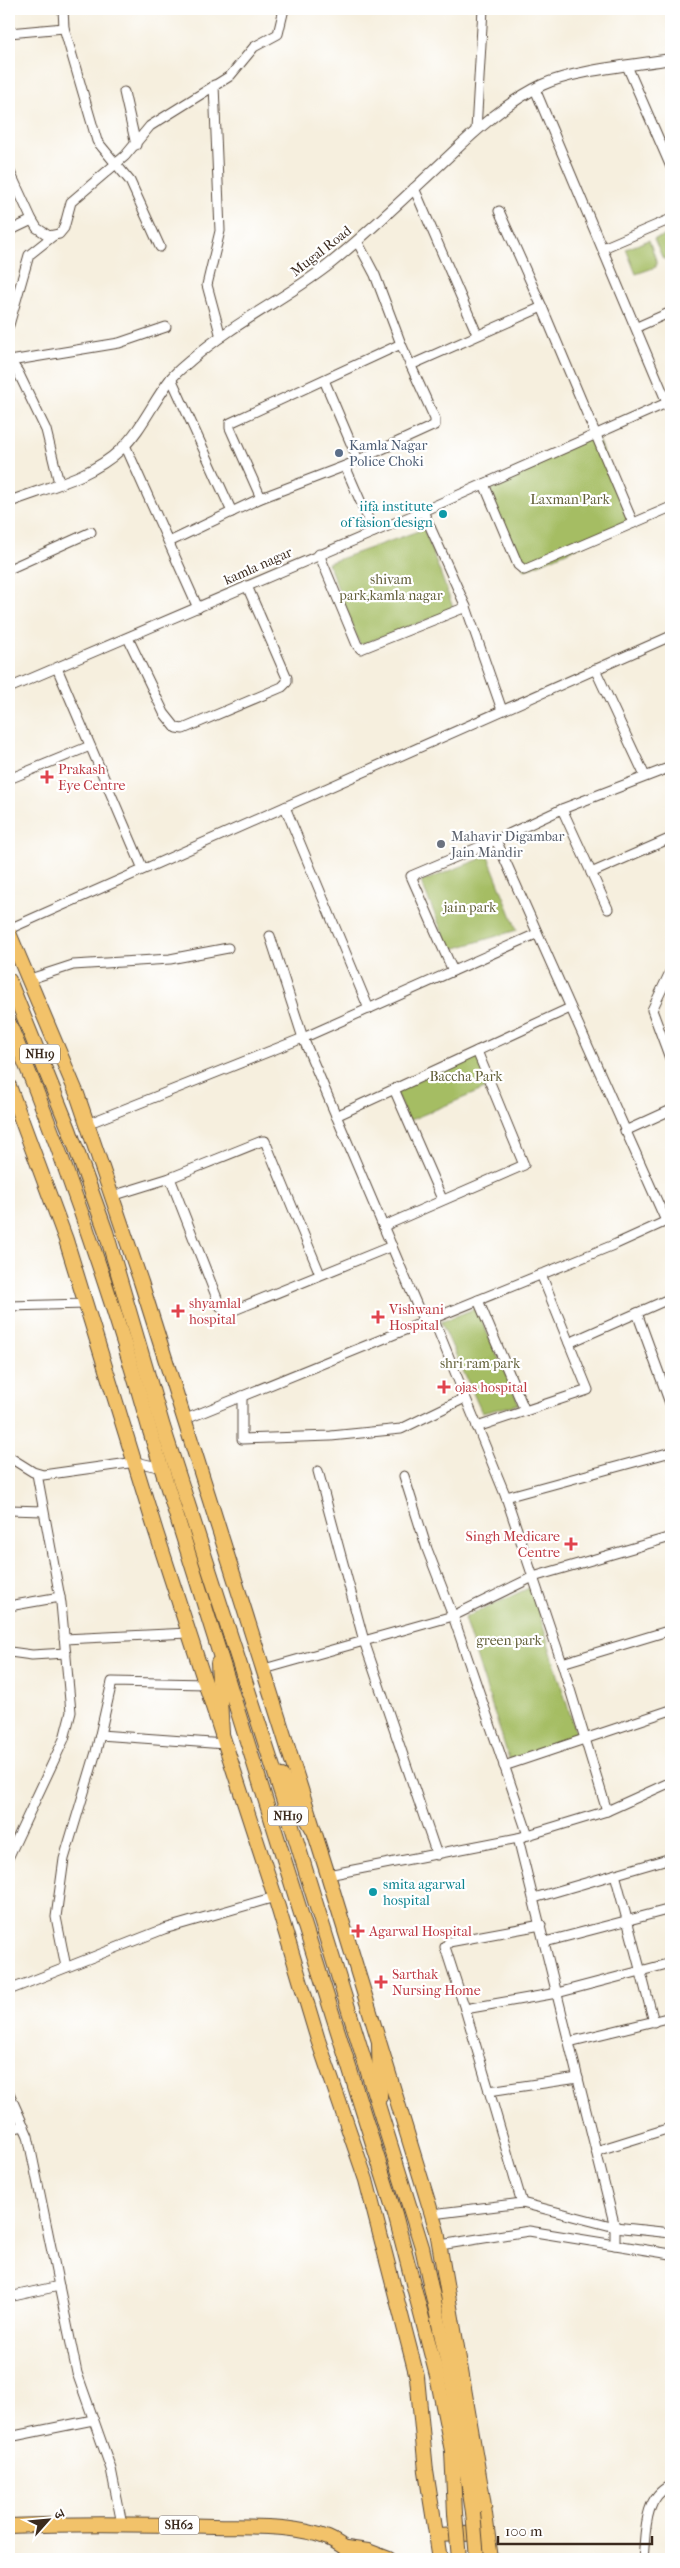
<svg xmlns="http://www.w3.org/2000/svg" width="680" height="2568" font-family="'IM FELL French Canon','Noto Serif Devanagari',serif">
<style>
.green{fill:#a5bd63;stroke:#707440}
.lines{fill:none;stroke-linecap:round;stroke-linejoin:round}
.minor-casing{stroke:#57483b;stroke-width:11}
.tertiary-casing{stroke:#57483b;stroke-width:12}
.primary-casing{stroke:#57483b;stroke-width:16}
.trunk-casing{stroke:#57483b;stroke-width:16}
.minor{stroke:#fff;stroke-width:9}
.tertiary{stroke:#fff;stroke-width:10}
.primary{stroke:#f2c26a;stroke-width:14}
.trunk{stroke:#f2c26a;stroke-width:14}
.trunk-bridge-casing{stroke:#57483b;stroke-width:16;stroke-linecap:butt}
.trunk-bridge{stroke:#f2c26a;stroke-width:14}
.service-dot{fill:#5c6f8a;stroke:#fff;stroke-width:2}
.culture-dot{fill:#0f9aa8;stroke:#fff;stroke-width:2}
.health-dot{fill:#e0444e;stroke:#fff;stroke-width:2}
.worship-dot{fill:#6b7280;stroke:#fff;stroke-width:2}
.labels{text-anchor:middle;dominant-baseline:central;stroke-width:4.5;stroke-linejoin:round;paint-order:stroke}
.shield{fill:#fff;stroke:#766a62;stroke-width:1}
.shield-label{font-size:12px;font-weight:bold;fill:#3b2a1e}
.street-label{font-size:14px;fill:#3b2a1e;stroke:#fff}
.service-label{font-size:14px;fill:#4e5e75;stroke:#fff;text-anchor:start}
.park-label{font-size:14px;fill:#605d36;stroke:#fff}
.culture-label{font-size:14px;fill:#0d838f;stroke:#fff;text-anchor:end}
.health-label{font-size:14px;fill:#be3a42;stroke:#fff;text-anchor:start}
.worship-label{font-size:14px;fill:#5b616d;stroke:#fff;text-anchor:start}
</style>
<rect width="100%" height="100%" fill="#fff"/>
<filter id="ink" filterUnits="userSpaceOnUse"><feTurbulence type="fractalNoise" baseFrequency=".02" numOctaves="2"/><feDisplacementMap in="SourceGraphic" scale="10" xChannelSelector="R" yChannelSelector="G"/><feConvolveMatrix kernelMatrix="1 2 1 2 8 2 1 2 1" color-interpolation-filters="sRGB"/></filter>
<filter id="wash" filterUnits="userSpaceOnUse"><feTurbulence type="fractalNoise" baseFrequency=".0096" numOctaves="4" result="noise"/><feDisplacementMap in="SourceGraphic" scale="20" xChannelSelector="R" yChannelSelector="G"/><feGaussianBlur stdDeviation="1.12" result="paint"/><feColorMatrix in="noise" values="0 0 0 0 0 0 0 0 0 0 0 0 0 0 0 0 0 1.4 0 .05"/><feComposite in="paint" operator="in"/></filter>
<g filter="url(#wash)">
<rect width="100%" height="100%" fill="#f6efde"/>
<g class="green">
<path d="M671 234V259H663L654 239Z"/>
<path d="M649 240 656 260V267L636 274 626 249Z"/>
<path d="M596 435 633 523 525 570 484 484Z"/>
<path d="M424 529 454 610 360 645 328 563Z"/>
<path d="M488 856 517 930 450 950 421 882Z"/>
<path d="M477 1051 492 1086 408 1121 394 1089Z"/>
<path d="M476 1308 519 1404 482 1413 441 1322Z"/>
<path d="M531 1587 577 1737 509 1759 464 1618Z"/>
</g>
</g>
<g filter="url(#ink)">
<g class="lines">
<defs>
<g id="minor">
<path d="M63 9 64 28 97 141 130 181 160 247"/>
<path d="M9 33 64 28"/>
<path d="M627 66 671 167"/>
<path d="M214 85 220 231 207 285 221 337"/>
<path d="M535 89 671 412"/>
<path d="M124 92 136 145"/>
<path d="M476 130 483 9"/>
<path d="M9 170 32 220 37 228 49 236 59 234 64 228 71 202 125 156 150 126 230 76 254 47 278 34 284 9"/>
<path d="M414 188 477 334"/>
<path d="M499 211 542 307"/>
<path d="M9 231 32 220"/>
<path d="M603 248 671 219"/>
<path d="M9 325 29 255 53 236"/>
<path d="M637 327 671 312"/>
<path d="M9 359 18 372 46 430 59 483"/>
<path d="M10 361 119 343 166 327"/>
<path d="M411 365 542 307 633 523"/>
<path d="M171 378 232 512"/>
<path d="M324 380 358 460"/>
<path d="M125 445 198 608"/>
<path d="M345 466 374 532"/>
<path d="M484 484 518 565 524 570 671 507"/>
<path d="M261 498 230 428V423L401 344"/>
<path d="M423 511 466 607 502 710"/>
<path d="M169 542 261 498 345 466 435 425V419L401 344 375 275 357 241"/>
<path d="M319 554 357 645 361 649 466 607"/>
<path d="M9 569 91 532"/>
<path d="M128 638 164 713 176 728 183 729 282 687 287 682V678L247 586"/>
<path d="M57 668 143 869"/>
<path d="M595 669 645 776"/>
<path d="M9 688 423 511 671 401"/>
<path d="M9 779 90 746"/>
<path d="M285 807 369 1009"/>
<path d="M562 809 608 909"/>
<path d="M496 840 562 809 671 767"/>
<path d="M591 873 671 838"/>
<path d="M9 929 671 636"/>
<path d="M270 936 303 1038 424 1322"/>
<path d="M671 970 652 1010 671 1061"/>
<path d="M453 971 411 876 496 840 666 1221"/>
<path d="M30 979 73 965 170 959 228 948"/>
<path d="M394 1089 442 1199"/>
<path d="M336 1116 570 1008"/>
<path d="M87 1124 303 1038 536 934"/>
<path d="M625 1131 671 1110"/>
<path d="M170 1178 220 1306 227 1313 392 1246"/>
<path d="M112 1196 170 1178 262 1141H265L320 1274"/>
<path d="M384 1226 524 1165 477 1051"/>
<path d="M478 1300 525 1411"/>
<path d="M9 1306 86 1304"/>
<path d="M637 1313 671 1406"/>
<path d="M433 1318 506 1497 562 1663 607 1811"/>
<path d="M569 1343 671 1298"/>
<path d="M242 1396V1439L331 1436 401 1429 465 1398"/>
<path d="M186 1419 616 1244 671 1219"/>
<path d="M477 1427 588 1390 541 1274"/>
<path d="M9 1457 33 1472 43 1475 136 1462 162 1468"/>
<path d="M318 1471 364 1641 437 1855"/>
<path d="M404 1476 427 1549 453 1616 528 1835"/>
<path d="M506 1497 671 1452"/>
<path d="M9 1510 43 1511"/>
<path d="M9 1606 60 1597"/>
<path d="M64 1639 189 1633"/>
<path d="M10 1652 32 1655 66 1653"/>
<path d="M562 1663 671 1630"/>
<path d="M264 1669 453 1616 533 1577 671 1537"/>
<path d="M100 1735 225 1744"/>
<path d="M504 1766 671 1710"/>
<path d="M518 1838 615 2227V2245"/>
<path d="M9 1856 64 1739 71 1712 61 1603 37 1474"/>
<path d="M615 1874 654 2022"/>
<path d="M328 1875 518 1838 607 1811 671 1782"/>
<path d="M534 1898 671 1858"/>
<path d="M545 1942 671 1909"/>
<path d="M66 1967 56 1917 64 1859 96 1752 112 1682 206 1684"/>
<path d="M9 1990 164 1929 275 1897"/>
<path d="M465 2009 557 1993 671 1963"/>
<path d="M569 2042 671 2017"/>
<path d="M489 2091 578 2078"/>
<path d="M9 2093 28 2136 77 2373 111 2469 122 2524"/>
<path d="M9 2129 24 2126"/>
<path d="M596 2151 670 2128"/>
<path d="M522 2203 465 2009 445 1947 449 1942 541 1925"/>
<path d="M432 2214 522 2203 615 2227 671 2233"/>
<path d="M440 2245 529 2231 671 2254"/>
<path d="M9 2297 59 2286"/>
<path d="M9 2437 93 2420"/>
<path d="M643 2559C646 2532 643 2498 671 2485"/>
</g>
<path id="tertiary" d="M9 502C45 488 92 477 120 450 141 431 153 402 170 380 176 372 184 366 191 360 232 324 283 300 326 267 369 233 408 194 448 157 476 130 507 102 542 85 573 70 636 65 671 59"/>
<g id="primary">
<path d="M9 933 77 1094 141 1282 328 1875 437 2231 483 2499 491 2559"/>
<path d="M9 1086 66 1240 156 1532 275 1897 318 2040 366 2180 417 2377 426 2471 440 2559"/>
<path d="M9 2526C78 2523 146 2524 214 2526 251 2527 293 2524 328 2538 340 2543 349 2551 359 2559"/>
<path d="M436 2535 486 2533"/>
<path d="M347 2548 368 2551 389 2559"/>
</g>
<g id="trunk">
<path d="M9 980 69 1129 106 1232 163 1427 290 1820 422 2247 453 2387 473 2512"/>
<path d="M9 1023C64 1156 111 1293 150 1431L395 2214 437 2376 452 2451 455 2513"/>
<path d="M218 1663 222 1734"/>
<path d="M282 1776 314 1831"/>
<path d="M379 2043 380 2097"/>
</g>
</defs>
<use href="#minor" class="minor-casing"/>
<use href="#tertiary" class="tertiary-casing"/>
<use href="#primary" class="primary-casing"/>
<use href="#trunk" class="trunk-casing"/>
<use href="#minor" class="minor"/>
<use href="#tertiary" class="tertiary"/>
<use href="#primary" class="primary"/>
<use href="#trunk" class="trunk"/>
<defs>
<g id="trunk-bridge">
<path d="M473 2512 477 2559"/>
<path d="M455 2513 459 2559"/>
</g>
</defs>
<use href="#trunk-bridge" class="trunk-bridge-casing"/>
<use href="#trunk-bridge" class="trunk-bridge"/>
</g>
</g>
<circle class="service-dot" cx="339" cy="453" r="5"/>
<g class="culture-dot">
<circle cx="443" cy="514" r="5"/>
<circle cx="373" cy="1892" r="5"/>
</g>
<g class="health-dot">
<path d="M44.5 769.5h5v5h5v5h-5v5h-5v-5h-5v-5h5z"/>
<path d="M175.5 1303.5h5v5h5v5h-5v5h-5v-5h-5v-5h5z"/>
<path d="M375.5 1309.5h5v5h5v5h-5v5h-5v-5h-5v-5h5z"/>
<path d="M441.5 1379.5h5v5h5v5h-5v5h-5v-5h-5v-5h5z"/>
<path d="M568.5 1536.5h5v5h5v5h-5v5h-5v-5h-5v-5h5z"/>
<path d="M355.5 1923.5h5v5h5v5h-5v5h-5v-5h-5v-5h5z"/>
<path d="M378.5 1974.5h5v5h5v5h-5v5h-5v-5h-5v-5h5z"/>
</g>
<circle class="worship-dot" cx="441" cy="844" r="5"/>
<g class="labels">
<g class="shield">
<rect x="20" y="1044.5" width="40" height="19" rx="4"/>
<rect x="268" y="1806.5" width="40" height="19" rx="4"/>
<rect x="159" y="2515.5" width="40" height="19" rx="4"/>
</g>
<g class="shield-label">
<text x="40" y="1054">NH19</text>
<text x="288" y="1816">NH19</text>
<text x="179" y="2525">SH62</text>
</g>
<g class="street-label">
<text transform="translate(321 251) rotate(-38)">Mugal Road</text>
<text transform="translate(258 566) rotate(-24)">kamla nagar</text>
</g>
<g class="service-label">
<text x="349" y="445">Kamla Nagar<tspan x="349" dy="16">Police Choki</tspan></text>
</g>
<g class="park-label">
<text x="570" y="499">Laxman Park</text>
<text x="391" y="579">shivam<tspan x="391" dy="16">park,kamla nagar</tspan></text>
<text x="470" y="907">jain park</text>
<text x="466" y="1076">Baccha Park</text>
<text x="480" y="1363">shri ram park</text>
<text x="509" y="1640">green park</text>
</g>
<g class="culture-label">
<text x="433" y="506">iifa institute<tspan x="433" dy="16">of fasion design</tspan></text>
<text x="383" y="1884" text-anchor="start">smita agarwal<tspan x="383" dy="16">hospital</tspan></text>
</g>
<g class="health-label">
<text x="58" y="769">Prakash<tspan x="58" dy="16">Eye Centre</tspan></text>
<text x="189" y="1303">shyamlal<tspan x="189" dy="16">hospital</tspan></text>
<text x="389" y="1309">Vishwani<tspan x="389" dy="16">Hospital</tspan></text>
<text x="455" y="1387">ojas hospital</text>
<text x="560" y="1536" text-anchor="end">Singh Medicare<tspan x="560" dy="16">Centre</tspan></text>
<text x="369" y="1931">Agarwal Hospital</text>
<text x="392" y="1974">Sarthak<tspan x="392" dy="16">Nursing Home</tspan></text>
</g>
<g class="worship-label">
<text x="451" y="836">Mahavir Digambar<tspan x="451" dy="16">Jain Mandir</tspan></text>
</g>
</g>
<rect width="680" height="2568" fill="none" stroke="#fff" stroke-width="30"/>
<g transform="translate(48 2520) rotate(63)" stroke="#ffffff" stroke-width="4" paint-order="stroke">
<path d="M0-4L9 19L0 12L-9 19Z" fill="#3b2a1e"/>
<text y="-8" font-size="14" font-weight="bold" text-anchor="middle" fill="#3b2a1e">उ</text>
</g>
<path d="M498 2536v8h154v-8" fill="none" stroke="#3b2a1e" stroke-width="2.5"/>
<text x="505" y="2536" font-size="15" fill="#3b2a1e" stroke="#ffffff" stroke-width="4" paint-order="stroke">100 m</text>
</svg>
